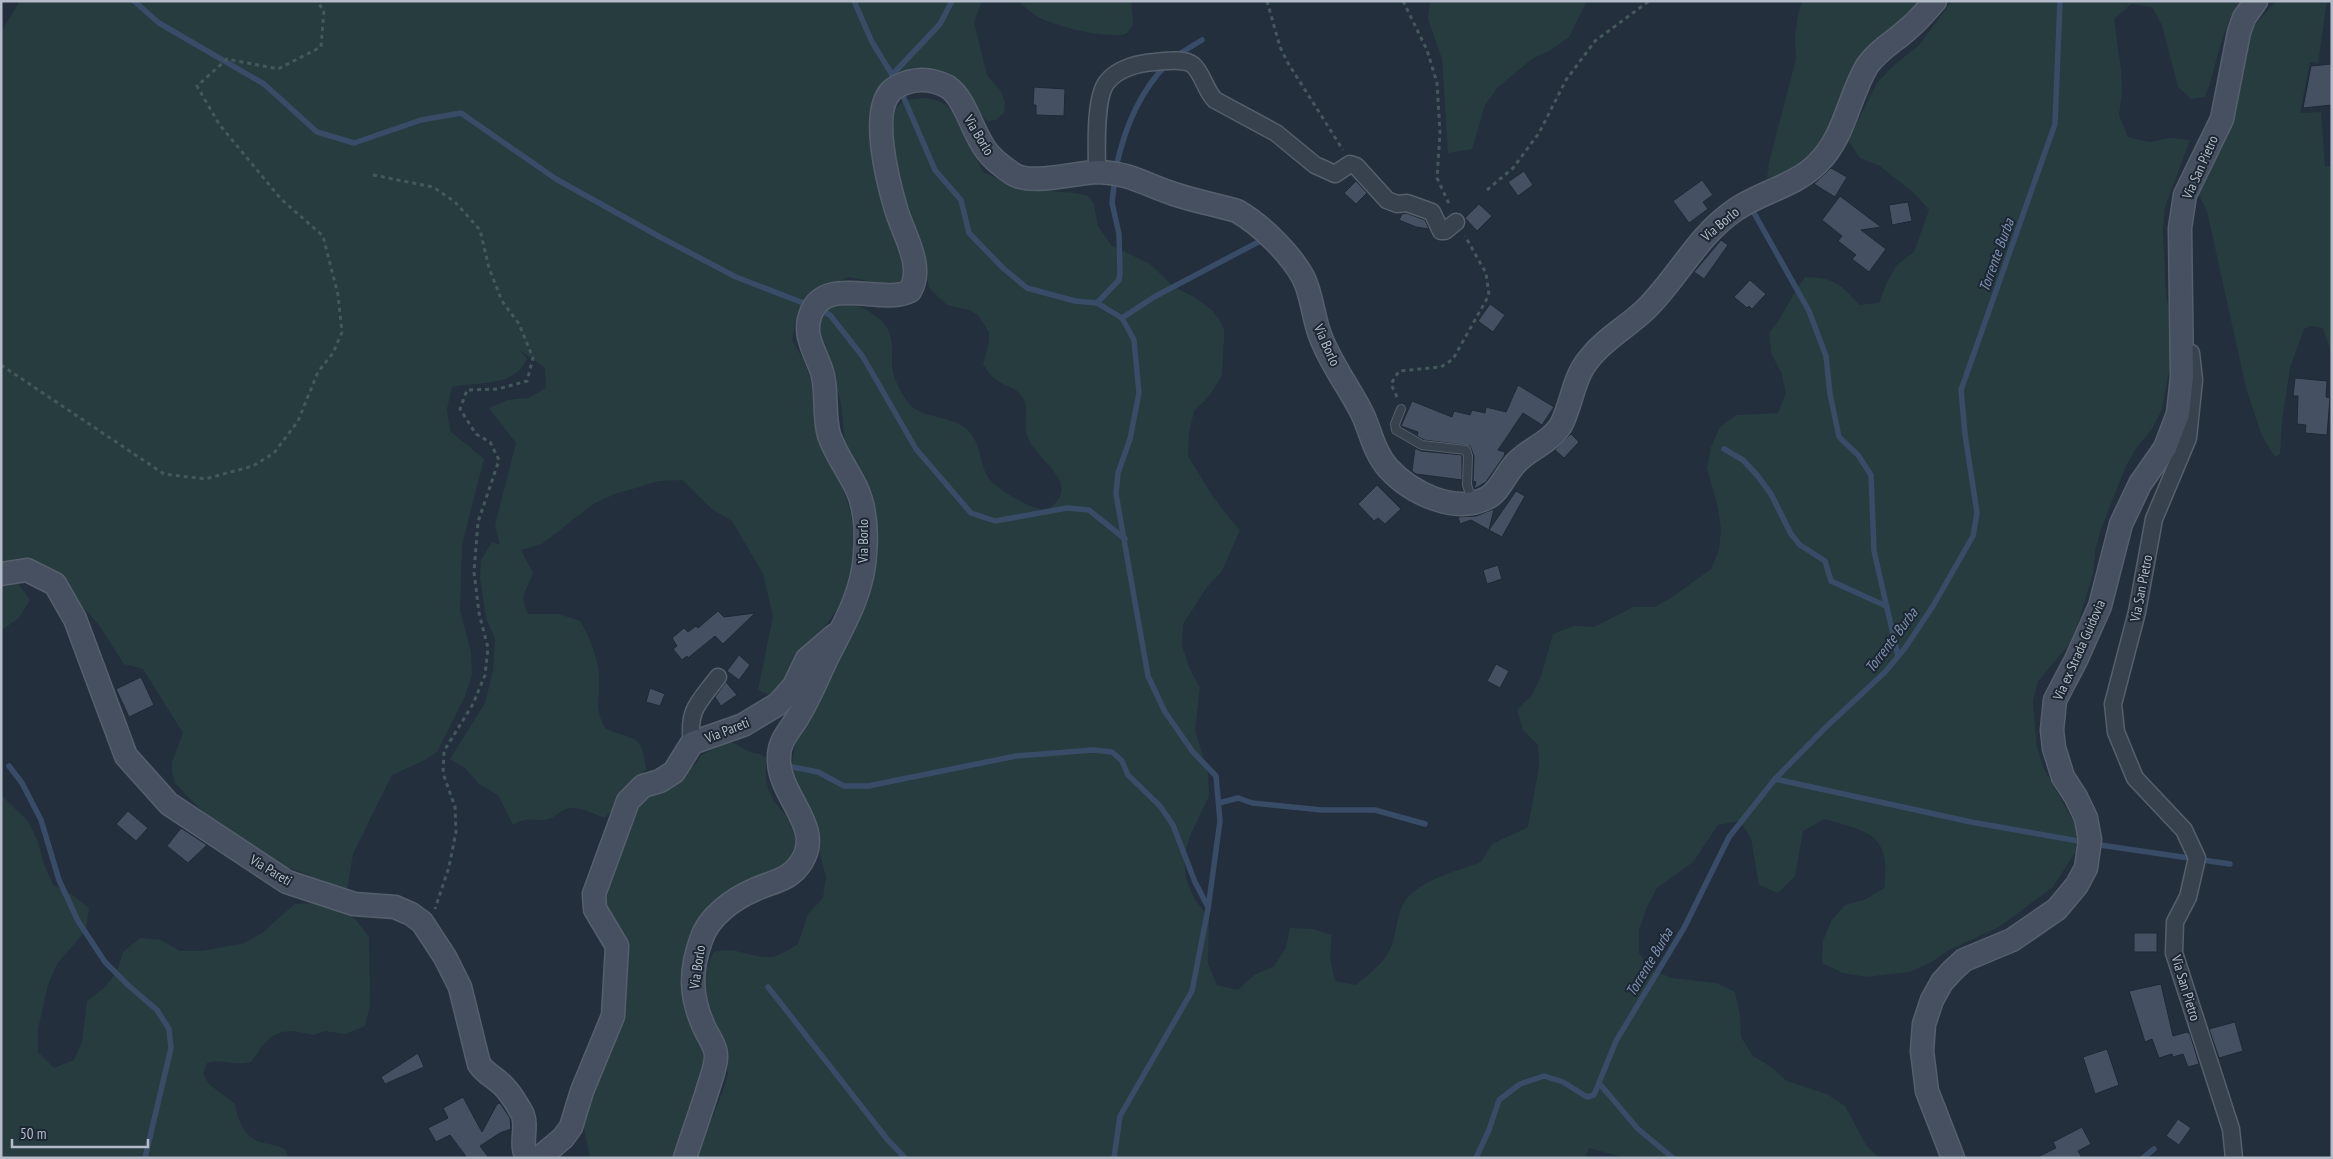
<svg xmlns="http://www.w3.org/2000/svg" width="2333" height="1159" font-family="'PT Sans Narrow',sans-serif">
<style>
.green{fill:#263c3f}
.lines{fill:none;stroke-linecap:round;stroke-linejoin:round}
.stream{stroke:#394c67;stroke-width:5.5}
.building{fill:#455162;stroke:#1f2835}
.lane-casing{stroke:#565f6c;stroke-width:10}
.street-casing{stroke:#565f6c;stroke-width:19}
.secondary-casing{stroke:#565f6c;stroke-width:25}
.path{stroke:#44595c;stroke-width:3;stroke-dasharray:4 4;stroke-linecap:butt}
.lane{stroke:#38414e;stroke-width:8}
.street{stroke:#38414e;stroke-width:16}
.secondary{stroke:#465061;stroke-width:22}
.labels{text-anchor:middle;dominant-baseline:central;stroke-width:4;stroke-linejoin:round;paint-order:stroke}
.street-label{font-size:14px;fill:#b4bcc9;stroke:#1d2633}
.water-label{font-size:15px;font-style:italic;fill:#7c92b1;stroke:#1d2633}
</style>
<rect width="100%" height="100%" fill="#242f3e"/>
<g class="green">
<path d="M20 1H982L974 22 987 75 1001 91 1005 102 1004 113 996 120 986 121 961 83 941 72 912 68 894 77 882 87 908 268 902 281 882 284 849 277 810 295 796 319 792 340 803 359 811 380 820 443 837 469 858 536 844 599 824 628 799 654 783 686 769 695 758 690 773 616 763 574 732 521 713 510 682 480 659 481 615 494 593 504 542 544 521 550 533 573C527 591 518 594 528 614H559L580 621C588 633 597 657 599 672 601 695 593 706 605 728 635 743 641 730 646 769 638 780 627 782 621 791 613 801 616 809 604 818 592 813 574 803 562 811 556 815 552 819 544 820 531 821 526 817 513 825L498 795 479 784 465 768 450 759 485 703 493 671 495 639 486 618 480 578 481 560 492 542 500 545 495 525 516 443 489 408 508 400 528 398 546 388 545 368 518 349 527 358C515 388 479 381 452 387L447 409 450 431 484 459 462 545 460 610 471 653 472 675 465 696 437 752 425 760 392 775 353 854 347 890 269 860 236 839 197 806 175 783 172 772V762L183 733 143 669 124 664 99 625 50 571 1 564V32Z"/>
<path d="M1020 1H1131L1133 25 1126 34C1105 39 1060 27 1040 18 1033 14 1027 9 1021 4Z"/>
<path d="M1430 1H1587L1569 37 1551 50 1532 59 1498 87 1485 105 1472 149 1448 153 1442 59 1428 19Z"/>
<path d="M1802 1H1923L1837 117 1817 152 1786 173 1767 178 1769 162 1796 59 1795 37 1798 15Z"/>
<path d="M1952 1H2242C2219 27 2218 66 2205 97L2191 99 2178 87 2162 25 2152 7 2131 4 2114 19 2121 70 2122 93 2119 115 2128 137 2149 142 2170 138 2190 140 2165 207 2163 230 2166 296 2171 320 2170 366 2162 409 2152 429 2137 447 2126 466 2101 529 2095 552 2093 574 2073 640 2038 681 2033 701 2037 747 2044 769 2077 828 2076 851 2053 887 1999 927 1949 950 1930 963 1909 972 1866 977 1843 973 1822 963 1823 941 1831 921 1845 905 1866 899 1884 888C1891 833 1869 832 1824 819L1803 831 1795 876 1778 893 1759 885 1751 838 1740 821 1718 825 1693 862 1657 888 1646 909 1639 931V953L1652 970 1672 978 1716 983 1735 992 1740 1015 1741 1037 1753 1056 1771 1067 1787 1081 1827 1094 1845 1106 1866 1145 1879 1158H1625L1589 1148 1585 1158H695C701 1144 729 1081 728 1072 725 1026 686 1000 714 952 733 946 750 957 769 957 779 957 789 949 798 944L808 914 823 898 826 877 818 846 815 822 792 782V762L798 731 868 595 845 446 841 403 819 325 821 309C840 300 858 302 874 315 880 319 886 324 889 332 893 342 892 355 892 366 893 377 900 391 907 401 921 422 956 412 972 435 981 447 980 465 988 477 996 490 1032 509 1046 511 1088 482 1032 461 1026 432 1024 421 1029 408 1023 398 1018 388 1006 387 998 381 991 377 987 370 983 364L989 343V333L984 324 978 315 969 310 947 305 929 288 924 256 906 215 891 147 895 109 904 100 925 98 936 100 946 105 953 113 983 172 1022 189 1076 193 1088 196 1094 204 1098 226 1111 245 1150 264 1174 287 1194 297 1212 310 1219 319 1224 329V340L1222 375 1210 395 1194 411 1189 433 1188 456 1212 495 1226 514 1240 530 1222 571 1207 587 1183 624 1182 646 1189 667 1200 688 1195 730 1208 773 1209 796 1190 836 1184 857 1186 879 1195 900 1209 917 1208 964 1217 985 1238 990 1254 975 1274 966 1286 948 1290 928 1312 929 1332 935 1330 958 1335 981 1356 985C1366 976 1380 966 1387 955 1399 937 1394 909 1411 894 1430 877 1458 871 1481 862L1492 844 1528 827 1539 766 1538 745 1523 730 1517 710 1532 695 1541 676 1553 634 1574 626 1594 627 1633 607H1654L1671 598 1711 569 1719 550 1721 530 1718 508 1707 468 1711 447 1720 427 1736 415 1778 413 1786 393 1781 372 1771 353 1769 333C1785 314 1790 297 1805 277 1834 278 1840 283 1859 305L1879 303 1887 282 1897 265 1914 252 1929 210 1915 194 1880 166 1860 158 1848 140 1877 83 1892 67 1919 45Z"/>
<path d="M2276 1H2327L2318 63 2310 62 2300 113 2321 112 2325 166H2332V355L2323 328 2311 326 2304 329 2290 368 2282 420 2280 454 2275 457 2262 436 2246 388 2207 211 2197 191 2253 27Z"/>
<path d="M17 582 30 600 18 619 1 630V584Z"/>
<path d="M730 742C739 744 742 749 750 752 757 754 760 753 766 758V780L769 791 774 801 795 826V848L784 866 735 891 683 992 690 1026 701 1046 706 1068 679 1158H590L583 1123 584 1112 613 1044 604 898 632 812 644 797 668 785 696 764 701 755Z"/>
<path d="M1 795 28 821 38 842 44 864 53 885 71 894 89 908 86 930 57 964 48 985 38 1029V1052L54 1068 74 1060 82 1042 87 1001 104 988 117 972 123 952 140 938 161 940 180 951H202L245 943 263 932 295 904 317 903 338 908 356 920 369 937 370 1005 365 1026 345 1034 325 1031 314 1035 294 1031 282 1032 272 1036 264 1044 251 1062C232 1067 225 1058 207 1063L203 1074 209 1084 235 1104C238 1122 245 1139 264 1143 273 1145 278 1145 286 1150L288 1158H1Z"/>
</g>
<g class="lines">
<g class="stream">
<path d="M134 1 159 23 264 84 317 132 354 143 421 120 461 113 556 179 660 237 736 277 811 306"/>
<path d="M854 1 872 42 896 81"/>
<path d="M1176 56 1202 40"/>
<path d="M892 75 940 24 952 1"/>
<path d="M900 89 935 170 961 200 969 233 1003 268 1027 288 1075 301 1097 303 1122 318 1134 340 1139 393 1130 439 1118 473 1116 494 1148 676 1165 712 1193 752 1216 776 1220 821 1208 909 1192 991 1120 1116 1114 1158"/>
<path d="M1116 168C1124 130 1139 92 1167 64"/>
<path d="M1754 213 1809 311 1826 356 1830 394 1839 437 1858 455 1871 475 1874 551 1898 656"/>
<path d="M1097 303 1119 280 1120 273 1119 234 1112 203 1115 177"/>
<path d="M820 310 830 315 863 357 916 449 971 513 995 521 1067 508 1089 510 1125 539"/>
<path d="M1122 318 1154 297 1264 239"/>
<path d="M1724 449 1743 460 1757 475 1771 494 1791 534 1800 545 1825 561 1831 581 1886 606"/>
<path d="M9 766 22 783 41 820 59 880 78 921 105 962 129 986 157 1010 169 1029 171 1048 145 1158"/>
<path d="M787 766 818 772 844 786H868L1016 756 1093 750 1112 752 1122 761 1128 775 1160 806 1173 825 1195 882 1208 907"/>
<path d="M1775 779 1971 822 2084 842"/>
<path d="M1219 803 1238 798 1252 803 1322 810H1375L1425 824"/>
<path d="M2093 844 2230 864"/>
<path d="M768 987 887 1139 905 1158"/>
<path d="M1599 1083 1638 1129 1673 1158"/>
<path d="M1476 1158 1489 1130 1499 1100 1520 1084 1544 1076 1563 1082 1587 1097 1594 1095 1616 1041 1684 928 1729 837 1775 779 1824 729 1885 672 1905 648 1933 606 1973 536 1977 513 1965 434 1961 390 2055 124 2060 1"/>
<path d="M2143 1158 2154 1149"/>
</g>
</g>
<g class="building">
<path d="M2332 64V105L2303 108 2311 66Z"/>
<path d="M1034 87 1065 89 1064 116 1036 115V105H1033Z"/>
<path d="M1831 168 1847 177 1835 197 1814 184Z"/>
<path d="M1524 171 1533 185 1518 196 1508 182Z"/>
<path d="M1702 180 1713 195 1703 202 1708 209 1689 223 1673 201Z"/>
<path d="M1356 181 1367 193 1356 204 1344 193Z"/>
<path d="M1840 196 1881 227 1861 230 1886 249 1869 272 1852 259 1856 255 1838 241 1842 236 1822 220Z"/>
<path d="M1908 202 1912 221 1892 225 1889 205Z"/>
<path d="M1479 204 1492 216 1477 231 1465 218Z"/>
<path d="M1406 213 1425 220 1429 229 1416 227 1399 220 1402 214Z"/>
<path d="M1721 240 1728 245 1704 279 1694 272Z"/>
<path d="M1750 280 1766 294 1752 309 1749 306 1747 308 1734 297Z"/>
<path d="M1490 304 1505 315 1493 332 1478 321Z"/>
<path d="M2295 378 2327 381 2326 397 2330 398 2327 435 2305 433 2306 425 2297 424 2298 396H2293Z"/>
<path d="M1518 385 1554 407 1542 425 1523 413 1498 450 1505 452 1504 456 1486 482 1474 489 1476 482 1473 481 1474 456 1470 446 1424 440 1417 436 1418 432 1401 426 1412 401 1452 417 1454 411 1470 415 1472 410 1485 413 1486 407 1506 412Z"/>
<path d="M1571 434 1579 442 1564 458 1555 450Z"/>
<path d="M1415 448 1421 451 1462 455V480L1416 474 1412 471Z"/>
<path d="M1377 485 1401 509 1385 524 1378 518 1374 521 1358 504Z"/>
<path d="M1516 491 1525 496 1502 537 1489 530Z"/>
<path d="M1494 509 1489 530 1471 520 1460 524 1458 517 1476 516Z"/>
<path d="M1498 565 1502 579 1487 584 1483 570Z"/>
<path d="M718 611 724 617 755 613 723 644 715 636 688 658 687 656 682 660 673 649 677 646 672 638 684 628 688 632 696 626 698 628Z"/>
<path d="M739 655 750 665 739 680 727 671Z"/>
<path d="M1496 664 1509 671 1500 688 1487 681Z"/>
<path d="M141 677 154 705 129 717 116 689Z"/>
<path d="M726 682 737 695 721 706 715 697Z"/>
<path d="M650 688 665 694 660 706 646 702Z"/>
<path d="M128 811 148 828 136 841 116 824Z"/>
<path d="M181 828 207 845 188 863 167 846Z"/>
<rect x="2134" y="933" width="23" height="19"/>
<path d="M2161 984 2173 1036 2187 1032 2190 1034 2199 1064 2188 1067 2183 1054 2173 1057 2172 1054 2159 1058 2152 1039 2145 1042 2129 991Z"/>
<path d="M2235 1022 2243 1051 2219 1058 2209 1029Z"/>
<path d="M2107 1049 2119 1085 2095 1094 2083 1057Z"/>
<path d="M418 1053 424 1067 385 1084 381 1077Z"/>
<path d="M463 1097 482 1132 497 1104 500 1103 510 1118 511 1129 500 1133 480 1146 489 1158H467L450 1135 436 1142 428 1128 448 1118 443 1108Z"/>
<path d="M2178 1119 2191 1128 2179 1145 2166 1136Z"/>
<path d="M2082 1127 2091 1144 2078 1151 2082 1158H2036L2056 1148 2053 1142Z"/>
</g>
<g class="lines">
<defs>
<path id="lane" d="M1401 409 1395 424 1396 430 1422 445 1466 450 1468 456 1467 485 1472 500"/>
<g id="street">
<path d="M1097 172C1097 151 1094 98 1107 82 1118 68 1139 63 1155 62 1166 61 1184 58 1193 65 1203 74 1205 90 1215 100L1276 133 1315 165 1335 174 1350 164 1356 166 1387 200 1397 204 1407 203 1432 212 1441 231H1445L1456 222"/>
<path d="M2191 353 2194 380 2188 438 2154 519 2137 612 2113 704 2116 732 2135 778 2184 830 2197 858 2188 897 2175 922 2174 953 2231 1129 2234 1158"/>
<path d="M692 743C687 710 699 702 718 677"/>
</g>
<g id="secondary">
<path d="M1 574 27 570 55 584 75 619 126 756 169 804 287 882 354 904 395 907 411 914 422 922 445 957 460 987 479 1064C485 1073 491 1075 499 1082 507 1088 517 1104 522 1113 529 1127 518 1146 528 1158"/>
<path d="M539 1158 563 1138 571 1127 582 1091 613 1016 617 946 595 909 594 894 628 801 643 786 660 781 674 772 692 743 743 725 778 704 794 686 807 659 835 635"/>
<path d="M685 1158C692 1136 700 1114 707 1092 710 1081 716 1068 716 1056 716 1046 708 1036 704 1027 690 996 690 971 701 940 708 917 733 899 754 890 773 881 790 881 802 861 824 825 777 796 779 757 779 739 791 730 799 715 810 697 818 677 827 658 844 624 863 593 865 554 867 531 866 508 856 487 847 469 835 453 829 435 823 414 828 392 822 372 816 353 803 336 810 316 823 273 882 306 910 291 925 266 903 234 896 209 888 182 870 113 891 91 896 86 902 84 908 82 922 78 935 80 948 87 964 98 971 126 981 142 988 156 1000 165 1013 174 1032 186 1076 172 1099 172 1130 173 1146 185 1174 194 1195 201 1216 205 1237 211 1260 224 1290 253 1303 277 1312 294 1313 317 1320 335 1330 363 1349 387 1362 413 1371 432 1374 452 1388 468 1410 492 1454 515 1487 498 1500 491 1505 475 1515 464 1528 449 1550 443 1561 425 1572 404 1573 378 1589 359 1605 338 1629 326 1647 308 1679 276 1697 236 1735 210 1761 192 1795 186 1817 164 1845 137 1848 98 1867 66 1877 51 1895 41 1908 29 1918 21 1926 11 1935 1"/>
<path d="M1953 1158 1927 1091 1922 1051 1924 1024 1932 1000 1942 982 1953 970 1964 960 2012 940 2057 909 2077 885 2086 868 2090 840 2086 818 2076 797 2063 777 2054 748 2052 730 2055 700 2076 660 2100 606 2121 524 2140 484 2165 448 2178 414 2182 377 2180 228 2185 195 2222 119 2239 32 2244 18 2256 1"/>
</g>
</defs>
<use href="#lane" class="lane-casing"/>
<use href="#street" class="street-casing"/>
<use href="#secondary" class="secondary-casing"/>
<g class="path">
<path d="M1267 1 1280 47 1288 63 1343 150"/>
<path d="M1403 1 1427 50 1437 83 1440 133 1437 178 1450 206"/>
<path d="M373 175 433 187 455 202 480 230 489 268 502 301 519 324 533 358 527 381 498 389 467 390 460 409 476 434 490 442 499 460 478 522 474 572 479 613 488 648 485 675 473 704 444 751 443 773 455 807 456 832 449 867 435 909"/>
<path d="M1487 190 1513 168 1539 133 1566 80 1595 41 1649 1"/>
<path d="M1 365 164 474 205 479 253 466 274 453 298 421 318 372 333 353 342 332 338 295 323 236 281 199 219 124 197 86 227 59 278 69 321 47 324 10 316 1"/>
<path d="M1397 397 1391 384 1399 371 1441 367 1453 359 1489 295 1486 273 1465 236"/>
</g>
<use href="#lane" class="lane"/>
<use href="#street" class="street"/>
<use href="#secondary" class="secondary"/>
</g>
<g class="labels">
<g class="street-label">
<text transform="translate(979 135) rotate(59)">Via Borlo</text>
<text transform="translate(2200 167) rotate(-66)">Via San Pietro</text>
<text transform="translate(1720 224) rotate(-40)">Via Borlo</text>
<text transform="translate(1327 345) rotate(66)">Via Borlo</text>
<text transform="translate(863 541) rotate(-90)">Via Borlo</text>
<text transform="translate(2141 588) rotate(-79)">Via San Pietro</text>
<text transform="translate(2079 650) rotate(-66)">Via ex Strada Guidovia</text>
<text transform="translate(727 730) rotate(-22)">Via Pareti</text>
<text transform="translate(271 870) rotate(31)">Via Pareti</text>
<text transform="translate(697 967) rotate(-82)">Via Borlo</text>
<text transform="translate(2186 988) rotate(73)">Via San Pietro</text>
</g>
<g class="water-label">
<text transform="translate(1996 255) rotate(-70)">Torrente Burba</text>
<text transform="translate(1891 640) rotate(-53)">Torrente Burba</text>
<text transform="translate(1649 962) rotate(-59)">Torrente Burba</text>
</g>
</g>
<rect width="2333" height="1159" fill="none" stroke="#b4bcc9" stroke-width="5"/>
<path d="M12 1139v8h136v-8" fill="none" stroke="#b4bcc9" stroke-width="2.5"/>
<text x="20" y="1139" font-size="15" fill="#b4bcc9" stroke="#1d2633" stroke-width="4" paint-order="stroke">50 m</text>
</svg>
